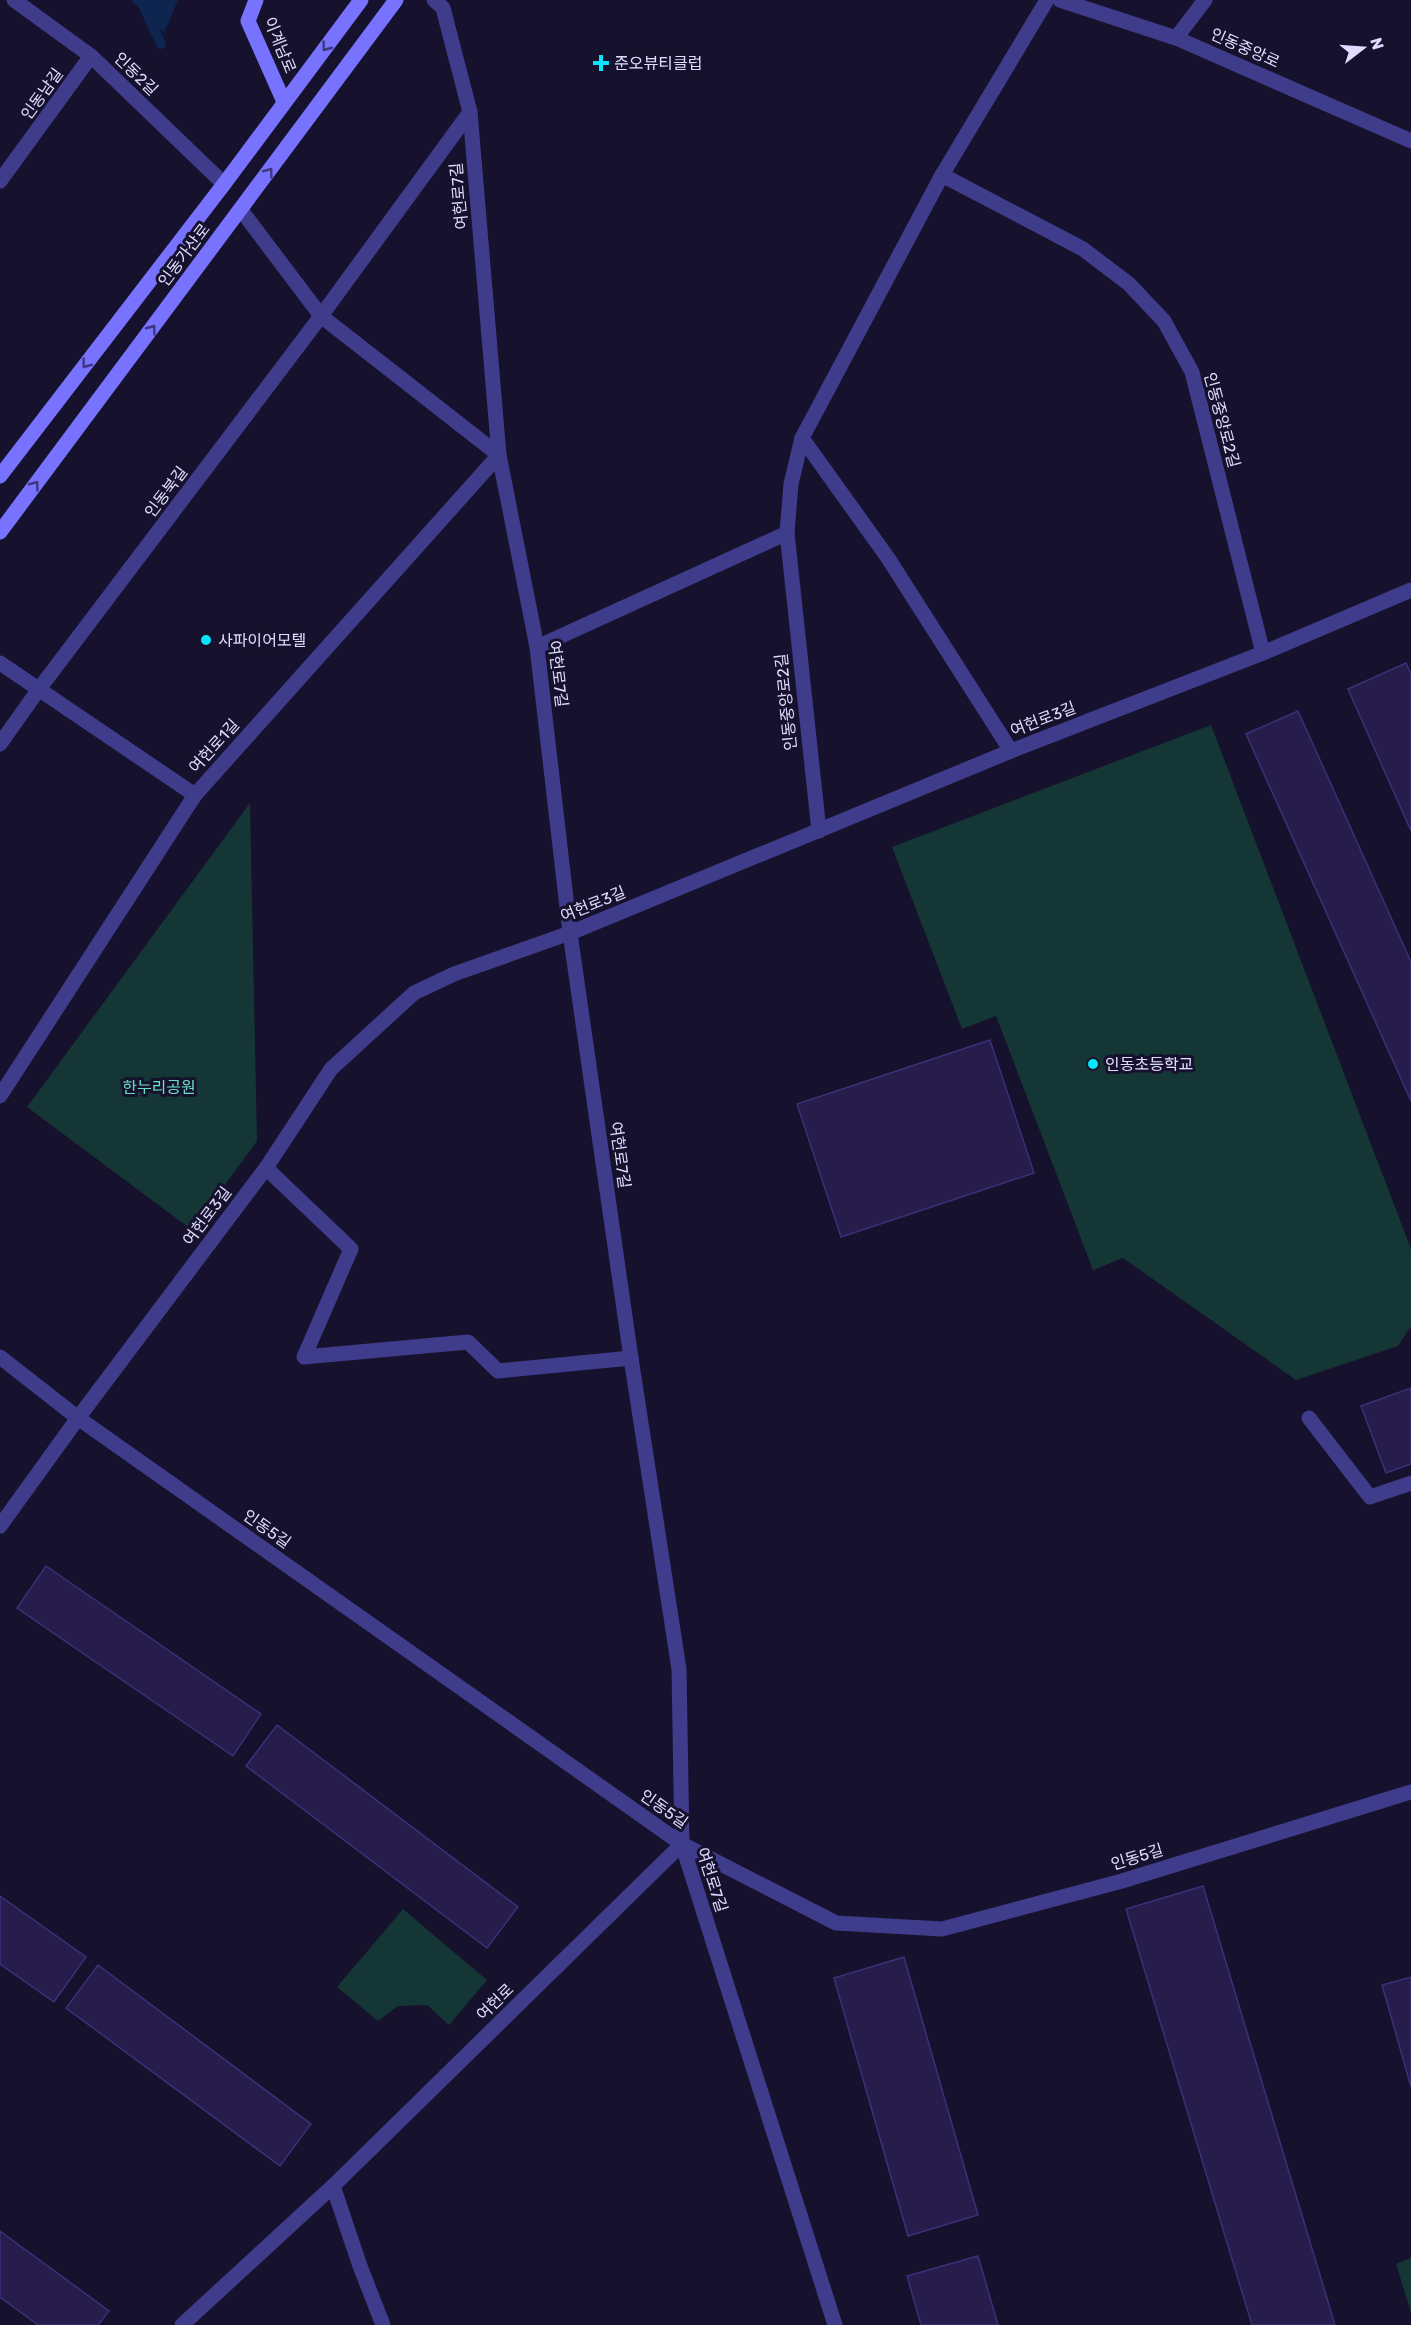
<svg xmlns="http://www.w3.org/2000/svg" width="1411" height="2325" font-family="Rubik,'Noto Sans KR',sans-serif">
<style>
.green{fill:#143635}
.water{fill:#0d254f}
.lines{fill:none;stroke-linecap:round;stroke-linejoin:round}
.stream{stroke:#0d254f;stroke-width:10}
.building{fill:#271d4d;stroke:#3e2f79;stroke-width:1.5}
.lane{stroke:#3f3c8b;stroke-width:15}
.street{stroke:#3f3c8b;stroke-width:15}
.secondary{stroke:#7773ff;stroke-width:15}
.oneway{stroke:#3d3880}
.poi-dot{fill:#08e5ff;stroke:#16112c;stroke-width:2}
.labels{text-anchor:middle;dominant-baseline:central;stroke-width:6;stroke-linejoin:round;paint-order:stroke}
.street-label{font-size:16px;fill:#e0dcff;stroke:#16112c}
.poi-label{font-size:16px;fill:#e0dcff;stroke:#16112c;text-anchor:start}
.park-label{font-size:16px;fill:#65e2c4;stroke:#16112c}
</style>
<rect width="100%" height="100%" fill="#16112c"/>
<g class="green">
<path d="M1211 725 1411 1249V1326L1398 1346 1296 1380 1123 1258 1093 1270 996 1016 962 1029 892 847Z"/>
<path d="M250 803 257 1141 192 1230 27 1107Z"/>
<path d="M403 1909 487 1980 449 2025 427 2005 398 2006 378 2021 337 1987Z"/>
<path d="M1411 2258V2313L1396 2264Z"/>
</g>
<path class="water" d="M131 0H178L164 33Z"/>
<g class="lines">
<path class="stream" d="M143 0V5L161 44"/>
</g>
<g class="building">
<path d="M1406 663 1411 674V831L1348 689Z"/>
<path d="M1298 711 1411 962V1101L1246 734Z"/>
<path d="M990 1040 1034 1173 841 1237 797 1104Z"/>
<path d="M1411 1388V1464L1386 1473 1361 1406Z"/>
<path d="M46 1566 261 1714 233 1756 17 1608Z"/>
<path d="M277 1725 518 1907 487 1948 246 1766Z"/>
<path d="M1203 1886 1335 2325H1252L1126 1909Z"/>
<path d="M0 1896 86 1957 54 2002 0 1964Z"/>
<path d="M904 1957 978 2215 908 2236 834 1978Z"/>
<path d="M98 1965 311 2124 280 2166 66 2008Z"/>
<path d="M1411 1977V2087L1382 1985Z"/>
<path d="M0 2231 109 2311 98 2325H38L0 2297Z"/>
<path d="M978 2256 998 2325H921L907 2276Z"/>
</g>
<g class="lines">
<g class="lane">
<path d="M802 438 888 558 1011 751"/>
<path d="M537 647 787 533"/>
<path d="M1309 1418 1370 1497 1411 1483"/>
<path d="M333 2186 360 2266 383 2325"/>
</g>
<g class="street">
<path d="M14 0 91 56 224 184"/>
<path d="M434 0 443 8 470 112 499 455 537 647 570 933 631 1358 679 1669 682 1844 835 2325"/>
<path d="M1060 0 1176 38 1411 141"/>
<path d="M1176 38 1205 0"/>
<path d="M942 175 1083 249 1129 284 1164 321 1192 372 1263 653"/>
<path d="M0 181 91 56"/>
<path d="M0 663 195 795"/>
<path d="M0 744 39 689 321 316 470 112"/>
<path d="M819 831 787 533 791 484 802 438 942 175 1047 0"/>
<path d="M0 1096 195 795 499 455 321 316 241 210"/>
<path d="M266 1168 351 1249 304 1357 468 1342 498 1371 631 1358"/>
<path d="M0 1357 78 1418 682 1844 836 1923 942 1929 1122 1881 1411 1792"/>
<path d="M0 1526 78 1418 266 1168 331 1069 414 993 454 974 570 933 1011 751 1263 653 1411 590"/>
<path d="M182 2325 333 2186 682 1844"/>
</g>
<g class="secondary">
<path d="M256 0 248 21 284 102"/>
<path d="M0 476 224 184 361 0"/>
<path d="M0 532 396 0"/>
</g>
</g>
<defs><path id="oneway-chevron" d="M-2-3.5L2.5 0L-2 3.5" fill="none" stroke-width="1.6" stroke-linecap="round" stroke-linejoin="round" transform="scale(1.5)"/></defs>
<g class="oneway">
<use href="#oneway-chevron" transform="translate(326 47) rotate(127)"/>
<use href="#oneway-chevron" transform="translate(269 172) rotate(-53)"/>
<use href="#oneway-chevron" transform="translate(152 329) rotate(-53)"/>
<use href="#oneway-chevron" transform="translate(86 364) rotate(127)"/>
<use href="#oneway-chevron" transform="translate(35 485) rotate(-53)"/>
</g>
<g class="poi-dot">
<path d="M598 54h6v6h6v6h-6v6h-6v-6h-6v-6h6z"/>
<circle cx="206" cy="640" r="6"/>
<circle cx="1093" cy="1064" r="6"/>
</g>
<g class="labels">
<g class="street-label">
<text transform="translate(280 45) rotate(68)">이계남로</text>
<text transform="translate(1245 48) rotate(24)">인동중앙로</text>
<text transform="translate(136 74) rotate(44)">인동2길</text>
<text transform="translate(42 94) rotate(-54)">인동남길</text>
<text transform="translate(459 196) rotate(-95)">여헌로7길</text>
<text transform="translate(184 255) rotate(-53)">인동가산로</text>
<text transform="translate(1222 420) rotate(75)">인동중앙로2길</text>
<text transform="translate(166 492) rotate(-53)">인동북길</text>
<text transform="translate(558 674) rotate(83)">여헌로7길</text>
<text transform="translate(786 702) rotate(-96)">인동중앙로2길</text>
<text transform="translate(1043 719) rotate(-21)">여헌로3길</text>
<text transform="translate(214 746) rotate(-48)">여헌로1길</text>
<text transform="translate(593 904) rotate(-22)">여헌로3길</text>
<text transform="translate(620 1155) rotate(82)">여헌로7길</text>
<text transform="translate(207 1216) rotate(-53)">여헌로3길</text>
<text transform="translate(267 1529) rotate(35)">인동5길</text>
<text transform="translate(664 1809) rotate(35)">인동5길</text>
<text transform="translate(1137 1857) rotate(-17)">인동5길</text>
<text transform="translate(712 1880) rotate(72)">여헌로7길</text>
<text transform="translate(495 2002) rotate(-44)">여헌로</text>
</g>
<g class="poi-label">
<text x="614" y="63">준오뷰티클럽</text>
<text x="218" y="640">사파이어모텔</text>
<text x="1105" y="1064">인동초등학교</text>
</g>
<g class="park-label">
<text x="159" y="1087">한누리공원</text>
</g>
</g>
<g transform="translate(1363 48) rotate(73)" stroke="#16112c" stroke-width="4.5" paint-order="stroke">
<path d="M0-4.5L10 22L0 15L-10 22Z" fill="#e0dcff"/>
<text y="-9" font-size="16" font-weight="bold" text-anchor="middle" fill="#e0dcff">N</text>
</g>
</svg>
